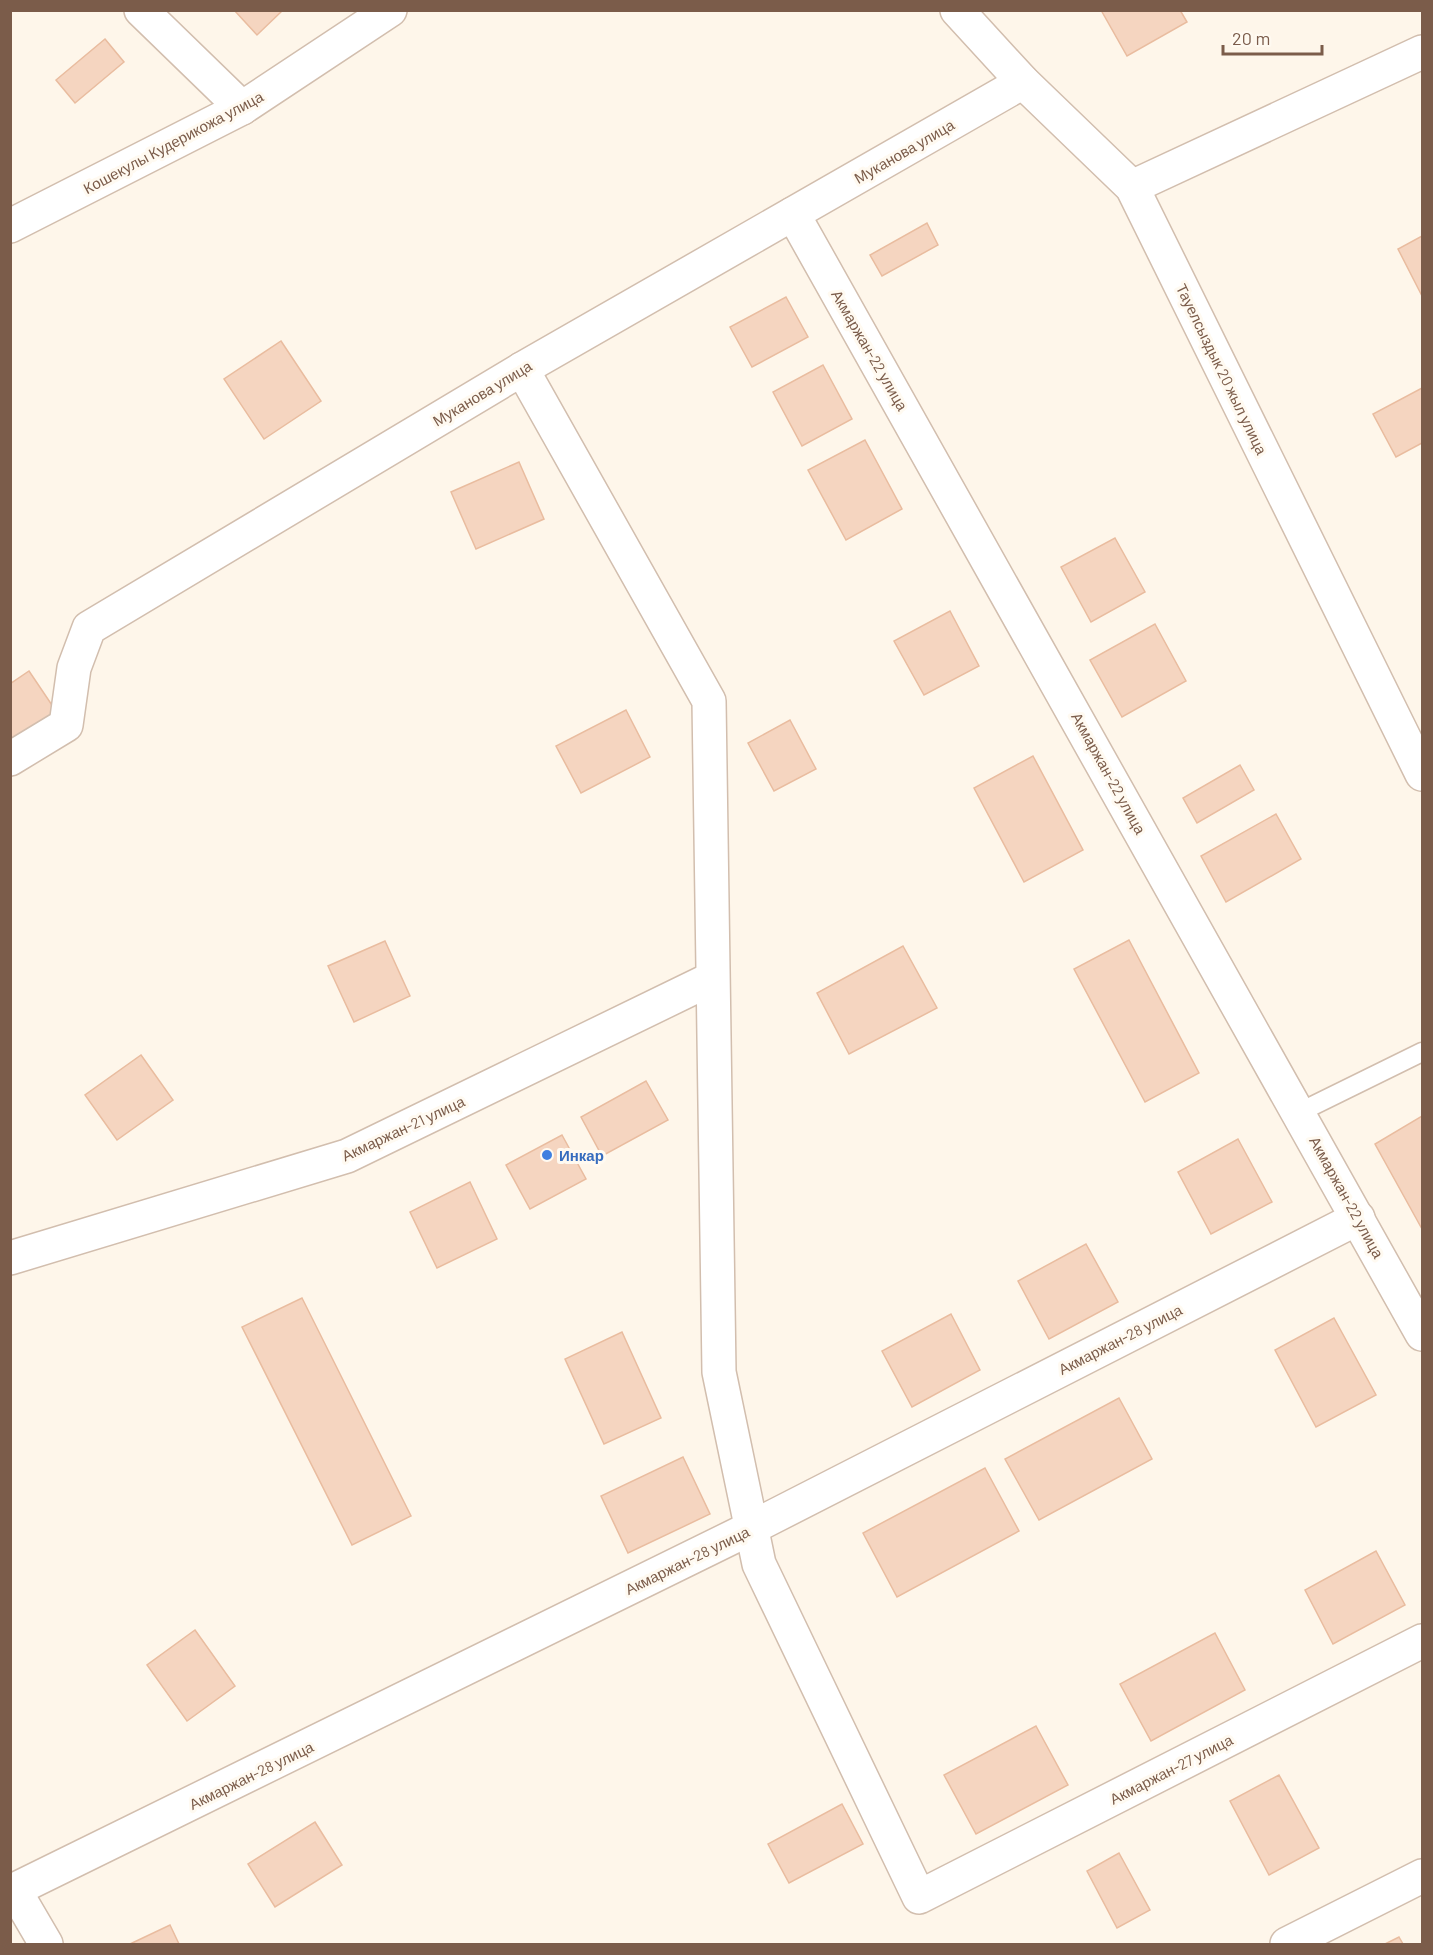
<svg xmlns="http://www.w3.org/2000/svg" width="1433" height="1955" font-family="Barlow,sans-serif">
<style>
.building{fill:#f5d5c0;stroke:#e9bc9f;stroke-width:1.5}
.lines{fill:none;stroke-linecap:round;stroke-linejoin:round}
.lane-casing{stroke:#d2beae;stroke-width:21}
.street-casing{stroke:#d2beae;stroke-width:36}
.lane{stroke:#fff;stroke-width:18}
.street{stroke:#fff;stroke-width:33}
.shop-dot{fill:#3f7fe0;stroke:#fffaf1;stroke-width:2}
.labels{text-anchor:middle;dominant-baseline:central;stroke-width:6;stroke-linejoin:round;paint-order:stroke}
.street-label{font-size:15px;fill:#7b5c4a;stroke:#fffaf1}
.shop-label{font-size:15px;font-weight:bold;fill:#366cbe;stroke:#fffaf1;text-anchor:start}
</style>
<rect width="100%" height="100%" fill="#fef6ea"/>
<g class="building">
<path d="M234 10H283L257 35Z"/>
<path d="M1101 10H1180L1187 22 1127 56Z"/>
<path d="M105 39 124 62 75 103 56 80Z"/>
<path d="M927 223 938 245 882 276 870 255Z"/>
<path d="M1422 236V296L1398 249Z"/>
<path d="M786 297 808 337 752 367 730 327Z"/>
<path d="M281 341 321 401 264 439 224 379Z"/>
<path d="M823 365 852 419 802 446 773 392Z"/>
<path d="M1422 388V443L1396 457 1373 414Z"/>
<path d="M865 440 902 509 846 540 808 470Z"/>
<path d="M519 462 544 519 476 549 451 492Z"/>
<path d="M1115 538 1145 592 1091 622 1061 567Z"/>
<path d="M950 611 979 666 924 695 894 641Z"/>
<path d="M1155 624 1186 681 1122 717 1090 660Z"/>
<path d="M29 671 58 714 10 746V684Z"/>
<path d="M626 710 650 757 581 793 556 746Z"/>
<path d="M790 720 816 769 774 791 748 743Z"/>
<path d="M1033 756 1083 850 1024 882 974 788Z"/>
<path d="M1240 765 1254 790 1197 823 1183 798Z"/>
<path d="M1276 814 1301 859 1226 902 1201 856Z"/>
<path d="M1129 940 1199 1073 1145 1102 1074 969Z"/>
<path d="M385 941 410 996 354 1022 328 966Z"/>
<path d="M903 946 937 1008 849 1054 817 993Z"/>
<path d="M141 1055 173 1100 117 1140 85 1095Z"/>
<path d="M646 1081 668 1120 602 1156 581 1117Z"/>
<path d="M1422 1116V1229L1375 1144Z"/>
<path d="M562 1135 586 1179 530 1209 506 1165Z"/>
<path d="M1238 1139 1272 1202 1211 1234 1178 1172Z"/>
<path d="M470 1182 497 1239 437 1268 410 1212Z"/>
<path d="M1086 1244 1118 1302 1049 1339 1018 1281Z"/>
<path d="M302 1298 411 1516 352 1545 242 1327Z"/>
<path d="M951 1314 980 1370 912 1407 882 1351Z"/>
<path d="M1334 1318 1376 1395 1316 1427 1275 1350Z"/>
<path d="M622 1332 661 1418 604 1444 565 1359Z"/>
<path d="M1119 1398 1152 1459 1039 1520 1005 1459Z"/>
<path d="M683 1457 710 1514 628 1553 601 1496Z"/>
<path d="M985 1468 1019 1531 897 1597 863 1533Z"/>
<path d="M1376 1551 1405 1605 1333 1644 1305 1590Z"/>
<path d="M195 1630 235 1686 187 1721 147 1665Z"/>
<path d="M1215 1633 1245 1690 1151 1741 1120 1684Z"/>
<path d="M1036 1726 1068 1785 976 1834 944 1775Z"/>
<path d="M1279 1775 1319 1848 1269 1875 1230 1801Z"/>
<path d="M842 1804 863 1844 789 1883 768 1844Z"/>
<path d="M315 1822 342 1865 275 1907 248 1864Z"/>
<path d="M1119 1853 1150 1910 1117 1928 1087 1871Z"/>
<path d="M170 1925 179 1944H130Z"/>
<path d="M1399 1937 1403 1944H1385Z"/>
</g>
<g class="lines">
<defs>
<path id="lane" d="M1300 1112 1422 1052"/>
<g id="street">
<path d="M141 10 242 108"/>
<path d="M957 10 1023 82 1132 187 1422 774"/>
<path d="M1132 187 1422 52"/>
<path d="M793 214 1422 1334"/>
<path d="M10 226 242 108 390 10"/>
<path d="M522 369 709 701 719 1372 759 1564 919 1897 1422 1641"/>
<path d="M10 759 66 725 74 668 89 628 522 369 1023 82"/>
<path d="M10 1258 347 1156 711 979"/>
<path d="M15 1891 46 1944"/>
<path d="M10 1892 751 1528 1358 1218"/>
<path d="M1287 1944 1422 1876"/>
</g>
</defs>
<use href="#lane" class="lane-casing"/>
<use href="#street" class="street-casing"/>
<use href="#lane" class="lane"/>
<use href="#street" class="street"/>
</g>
<circle class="shop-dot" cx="547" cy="1155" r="6"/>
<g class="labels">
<g class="street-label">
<text transform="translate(173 142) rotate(-28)">Кошекулы Кудерикожа улица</text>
<text transform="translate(904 151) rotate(-30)">Муканова улица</text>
<text transform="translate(870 350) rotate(60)">Акмаржан-22 улица</text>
<text transform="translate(1222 369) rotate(64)">Тауелсыздык 20 жыл улица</text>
<text transform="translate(482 393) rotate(-31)">Муканова улица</text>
<text transform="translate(1109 773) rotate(61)">Акмаржан-22 улица</text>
<text transform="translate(403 1128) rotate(-25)">Акмаржан-21 улица</text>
<text transform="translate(1347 1197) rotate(61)">Акмаржан-22 улица</text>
<text transform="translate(1120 1339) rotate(-27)">Акмаржан-28 улица</text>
<text transform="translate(687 1560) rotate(-26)">Акмаржан-28 улица</text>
<text transform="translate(1171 1769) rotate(-27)">Акмаржан-27 улица</text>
<text transform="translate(251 1775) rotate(-26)">Акмаржан-28 улица</text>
</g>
<g class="shop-label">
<text x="559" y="1155">Инкар</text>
</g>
</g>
<rect width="1433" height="1955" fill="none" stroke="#7b5c4a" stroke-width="24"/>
<path d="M1223 45v9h99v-9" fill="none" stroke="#7b5c4a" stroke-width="3"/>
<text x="1232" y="45" font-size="18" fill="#7b5c4a" stroke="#fffaf1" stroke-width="4.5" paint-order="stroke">20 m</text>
</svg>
